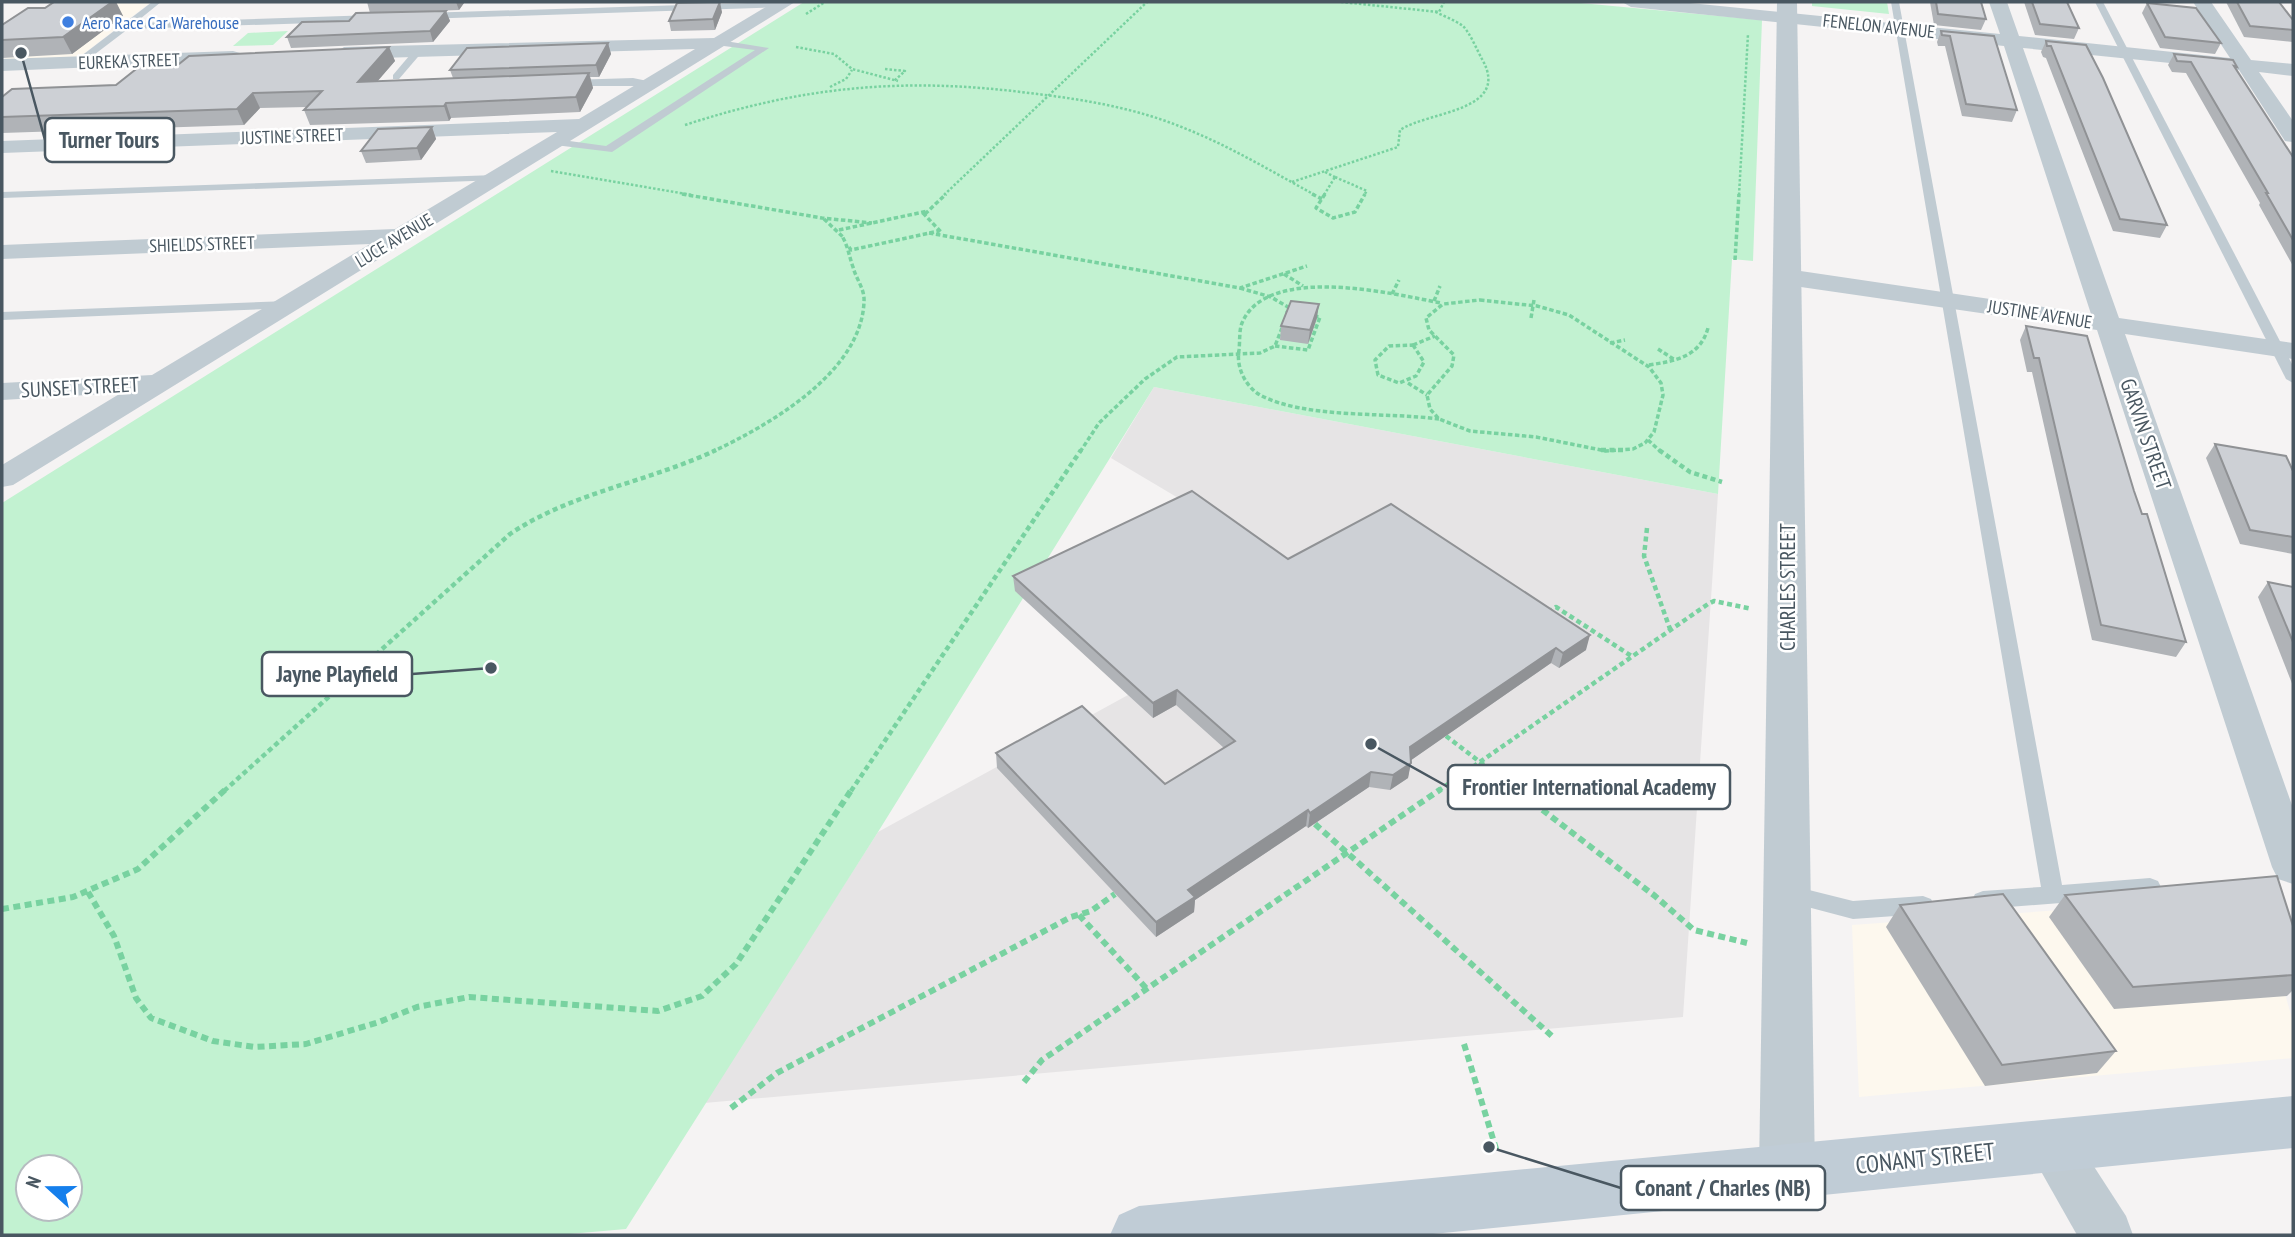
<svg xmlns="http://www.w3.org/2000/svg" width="2295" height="1237" font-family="'PT Sans Narrow',sans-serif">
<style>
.commercial{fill:#fdf8ee}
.education{fill:#e6e4e5}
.green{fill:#c2f2d1;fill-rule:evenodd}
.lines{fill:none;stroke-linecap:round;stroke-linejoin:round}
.path-far3{stroke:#78d2a0;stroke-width:2.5;stroke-dasharray:2.5 2;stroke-linecap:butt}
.path-far2{stroke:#78d2a0;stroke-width:3.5;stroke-dasharray:4.5 2.5;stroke-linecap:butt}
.path-far1{stroke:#78d2a0;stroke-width:4.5;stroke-dasharray:5 3.5;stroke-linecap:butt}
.path{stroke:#78d2a0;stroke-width:6;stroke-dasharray:7 4.5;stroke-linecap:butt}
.service{fill:#c0cbd2;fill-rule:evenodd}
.minor{fill:#c0cbd2;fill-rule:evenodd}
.tertiary{fill:#c0cbd2;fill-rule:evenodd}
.secondary{fill:#c0ccd6;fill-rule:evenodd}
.wall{fill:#b0b3b7}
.shaded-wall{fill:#909295}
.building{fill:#cdd0d5;stroke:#909295;stroke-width:2}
.shop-dot{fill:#3f7fe0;stroke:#fff;stroke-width:2.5}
.labels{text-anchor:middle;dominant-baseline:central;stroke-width:5;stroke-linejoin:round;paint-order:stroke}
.far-shop-label{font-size:18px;fill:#366cbe;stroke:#fff;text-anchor:start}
.far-street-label{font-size:18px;fill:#495761;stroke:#fff}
.street-label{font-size:21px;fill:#495761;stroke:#fff}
.near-street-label{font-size:24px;fill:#495761;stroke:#fff}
.leader{fill:none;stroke:#495761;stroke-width:2.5}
.callout-dot{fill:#495761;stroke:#fff;stroke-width:2.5}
.callout{fill:#fff;stroke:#495761;stroke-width:2.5}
.callout-label{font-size:23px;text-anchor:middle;font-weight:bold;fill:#495761}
</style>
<rect width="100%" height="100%" fill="#f5f3f3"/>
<g class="commercial">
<path d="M151 2 78 58 2 61 83 3Z"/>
<path d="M2257 896 2293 1022V1058L1859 1097 1852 925Z"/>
</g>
<path class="education" d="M1154 387 1718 494 1683 1017 704 1103 878 832 1128 695 1190 505 1111 458Z"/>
<g class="green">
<path d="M804 2H1570L1762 20 1753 261 1732 259 1718 494 1154 387 878 832 626 1229 558 1235H2V503ZM28 1167H70V1209H28Z"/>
<path d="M1812 2H1887L1889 14 1812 6Z"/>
<path d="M288 31 273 45 233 46 248 33Z"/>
</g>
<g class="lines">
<g class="path-far3">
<path d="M1341 2 1439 12 1444 2"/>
<path d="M806 14 825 2"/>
<path d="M796 47 834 54 852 69 898 81"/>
<path d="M885 69 905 71 894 81"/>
<path d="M830 87 846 79 852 70"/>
<path d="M685 125C804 86 905 77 1029 93 1080 99 1131 107 1179 126 1226 144 1271 171 1315 195"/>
<path d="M551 171 692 195"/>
<path d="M1325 172 1335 177"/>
<path d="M1335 177 1367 191 1364 195"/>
<path d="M1292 182 1398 147 1400 130C1428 111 1512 112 1482 59 1477 50 1470 33 1463 26 1455 20 1443 16 1434 11"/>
<path d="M944 195 1147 2"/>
<path d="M1324 195 1335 177"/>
<path d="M1739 195 1748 34"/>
</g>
<g class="path-far2">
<path d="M682 194 822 218 872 223"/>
<path d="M1312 194 1322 199"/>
<path d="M1325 194 1316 208 1333 218 1355 212 1365 194"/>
<path d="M923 213 941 232"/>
<path d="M925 214 946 194"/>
<path d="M824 219 843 237"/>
<path d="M839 230 928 211"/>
<path d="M929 233 1240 288 1307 266"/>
<path d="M849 247 851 250 939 231"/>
<path d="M1735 260 1739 194"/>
<path d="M1284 274 1303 286"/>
<path d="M1240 288 1271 297 1288 307 1287 313"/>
<path d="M1392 294 1399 280"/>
<path d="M1480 300 1537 306 1569 315 1649 367 1661 383 1663 395 1654 432 1645 443 1633 449 1606 451 1536 437 1470 431 1439 419 1430 409 1427 395 1452 366 1454 355 1429 330 1426 318 1443 304Z"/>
<path d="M1434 301 1440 286"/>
<path d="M1531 318 1534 300"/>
<path d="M1610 343 1625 340"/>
<path d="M1413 345 1424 362 1416 376 1399 383 1378 375 1375 360 1389 346Z"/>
<path d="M1413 345 1435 336"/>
<path d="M1275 346 1308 350 1320 317 1313 316"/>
<path d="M1658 349 1675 360"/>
<path d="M1649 365C1675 361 1700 357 1708 328"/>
<path d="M1408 383 1427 395"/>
<path d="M1439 419C1387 412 1305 419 1260 395 1245 386 1236 367 1239 350 1240 342 1239 330 1242 323 1267 263 1394 294 1441 303"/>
<path d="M1648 440 1661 452"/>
<path d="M712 452C769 425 861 373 864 302 865 289 856 279 853 267 849 256 848 246 842 236"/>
<path d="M1080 452 1099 423 1145 379 1177 357 1260 353 1275 346 1282 328"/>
</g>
<g class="path-far1">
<path d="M1601 450H1624"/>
<path d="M1659 450 1690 472 1722 482"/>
<path d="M1647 528 1644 556 1670 629"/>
<path d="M1548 612 1556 607 1633 657"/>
<path d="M1446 736 1518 791"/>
<path d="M224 791 510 534C572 492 649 482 716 450"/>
<path d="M851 791 1081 450"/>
<path d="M1438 791 1708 604 1714 601 1752 609"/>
</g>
<g class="path">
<path d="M1515 789 1655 896 1694 930 1747 943"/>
<path d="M1315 824 1553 1037"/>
<path d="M88 892 114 936 136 998 151 1018 213 1041 255 1047 306 1044 379 1022 417 1007 469 997 658 1011 702 996 736 964 852 789"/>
<path d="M2 909 73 897 138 869 226 789"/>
<path d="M1079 915 1146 988"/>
<path d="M1464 1044 1497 1152"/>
<path d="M1024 1082 1042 1060 1441 789"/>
<path d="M731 1108 777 1073 1071 917 1091 911 1115 894"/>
</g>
<g class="service">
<path d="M152 2H161L135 23 374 15 378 18 374 21 128 29 82 64H76V60Z"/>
<path d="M780 2 783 3V7L423 19 419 16 423 13Z"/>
<path d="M1891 2H1899L2062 885 2150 878 2158 881 2161 887 2158 893 2150 896 1983 909 1975 906 1972 900 1975 894 1983 891 2041 887Z"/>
<path d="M2095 2H2103L2293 366V383L2286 379Z"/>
<path d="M719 40 769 48 612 152 555 145 550 142 555 139 606 146 755 50 716 45 714 43Z"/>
<path d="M415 49 423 51 399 79H393V75Z"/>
<path d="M633 78 657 83 652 86H570L565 83 570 80Z"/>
<path d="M496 175 500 176V180L2 198V192Z"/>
<path d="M288 301 295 305 293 308 2 320V312Z"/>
<path d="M1789 885 1853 901 1923 896 1931 899 1934 905 1931 911 1923 914 1853 919 1781 900 1778 894 1781 888Z"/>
</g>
<g class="minor">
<path d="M774 2H795L13 485 2 487V465L121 393 2 400V383L152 375 370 244 2 259V245L395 229 557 132 2 153V141L579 119 695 49 344 59 335 53 344 47 714 38Z"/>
<path d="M1622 2H1680L2000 34 1989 2H2007L2019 36 2230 58 2193 2H2211L2251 60 2293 64V76L2259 72 2293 121V142L2285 141 2239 70 2023 48 2119 318 2293 343V359L2125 334 2293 808V884L2278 879 2272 867 2097 330 1787 285 1778 282 1774 277 1778 272 1787 269 2091 314 2004 46 1631 7Z"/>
<path d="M233 51 240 53 242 57 240 61 2 71V59Z"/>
<path d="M2051 1121 2069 1128 2126 1216 2133 1235H2077L2026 1145 2033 1128Z"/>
</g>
<path class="tertiary" d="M1777 2H1797L1815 1172 1807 1191 1787 1199 1767 1191 1759 1172Z"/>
<path class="secondary" d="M2293 1096V1148L1423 1235H1110L1119 1215 1139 1206Z"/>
</g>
<g class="wall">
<path d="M54 2H116L123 16 72 54 2 58V25L45 8Z"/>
<path d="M367 2H516L464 3 459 10 370 13Z"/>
<path d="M1930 2H1981L1986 19 1981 30 1934 25Z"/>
<path d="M2024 2H2067L2079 28 2074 39 2035 35Z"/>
<path d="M2226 2H2279L2293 20V42L2244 37Z"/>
<path d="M2147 3 2221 43 2215 54 2160 48 2142 13Z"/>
<path d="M446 11 450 21 433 42 291 48 287 37 349 21Z"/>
<path d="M722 12 715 30 671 31 669 21Z"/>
<path d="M1941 31 1994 36 2017 110 2012 122 1962 116 1945 46H1938L1937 42Z"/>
<path d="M2046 41 2086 45 2167 225 2160 238 2113 231 2046 58 2043 57 2041 52Z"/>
<path d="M608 43 611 54 599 77H590L593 88 580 112 451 118 449 121 310 125 304 110 307 107 260 108 244 125 2 133V97L116 85 179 64 389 47 395 61 377 81 453 78 450 70Z"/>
<path d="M2174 54 2237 67 2236 69 2293 157V266L2259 205 2260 203 2186 73 2172 72 2168 65Z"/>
<path d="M432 127 436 139 421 160 366 163 361 151Z"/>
<path d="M1317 318 1308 344 1280 340 1281 326Z"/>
<path d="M2026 326 2134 491 2186 642 2176 657 2092 640 2032 372H2027L2020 340Z"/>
<path d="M2215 444 2293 471V554L2240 544 2206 458Z"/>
<path d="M1288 559 1586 650 1559 668 1551 663 1411 760 1408 778 1390 790 1369 787 1308 828 1306 826 1195 900 1194 912 1156 937 997 768 996 753 1165 784 1224 748 1176 705 1153 718 1015 591 1013 576Z"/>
<path d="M2268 582 2293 587V686L2258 597Z"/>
<path d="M2065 895 2293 926V990L2287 996 2114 1009 2049 917Z"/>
<path d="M1900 905 2116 1051 2097 1073 1985 1086 1886 927Z"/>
</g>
<g class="shaded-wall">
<path d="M112 2H116L123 16 72 54 63 37Z"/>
<path d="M456 2H463L464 3 459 10Z"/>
<path d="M720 2 722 12 715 30 713 19Z"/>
<path d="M446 11 450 21 433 42 430 31Z"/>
<path d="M608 43 611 54 599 77 596 65Z"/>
<path d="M389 47 395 61 364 97 358 82Z"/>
<path d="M589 73 593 88 580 112 576 97Z"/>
<path d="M253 93 260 108 244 125 237 109Z"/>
<path d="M446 103 451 118 449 121 444 106Z"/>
<path d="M432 127 436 139 421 160 417 148Z"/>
<path d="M1319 304 1317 318 1308 344 1310 330Z"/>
<path d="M1590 635 1586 650 1559 668 1563 653Z"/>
<path d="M1556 648 1551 663 1407 763 1410 747Z"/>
<path d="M1177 690 1176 705 1153 718V703Z"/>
<path d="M1411 763 1408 778 1390 790 1393 775Z"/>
<path d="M1371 772 1369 787 1308 828 1310 813Z"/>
<path d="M1308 810 1306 826 1195 900 1194 912 1156 937V922L1188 890Z"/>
</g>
<g class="building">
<path d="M54 2H112L63 37 2 40V25L28 8H45Z"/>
<path d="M720 2 713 19 669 21 677 3Z"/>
<path d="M1936 2H1981L1986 19 1938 14Z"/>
<path d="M2032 2H2067L2079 28 2040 24Z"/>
<path d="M2237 2H2279L2293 20V30L2250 26Z"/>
<path d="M2147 3 2196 8 2221 43 2165 37Z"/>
<path d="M446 11 430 31 287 37 302 22 349 21 356 13Z"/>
<path d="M1941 31 1994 36 2017 110 1966 104 1950 36 1942 35Z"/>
<path d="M2046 41 2086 45 2103 78 2167 225 2120 219 2051 46H2047Z"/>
<path d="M608 43 596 65 450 70 467 48Z"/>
<path d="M389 47 358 82 589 73 576 97 446 103 444 106 304 110 322 91 253 93 237 109 2 117V97L12 89 116 85 140 66 179 64 189 56Z"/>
<path d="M2174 54 2233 60 2237 67 2234 66 2293 157V240L2266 193H2268L2191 62 2177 61Z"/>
<path d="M432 127 417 148 361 151 378 129Z"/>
<path d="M1291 301 1319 304 1310 330 1281 326Z"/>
<path d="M2026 326 2087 336 2134 491 2142 514H2147L2186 642 2101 625 2039 358H2034Z"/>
<path d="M2215 444 2286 456 2293 471V537L2250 530Z"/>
<path d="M1192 491 1288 559 1391 504 1590 635 1563 653 1556 648 1410 747 1411 763 1393 775 1371 772 1310 813 1308 810 1188 890 1195 897 1156 922 996 753 1082 706 1165 784 1235 741 1177 690 1153 703 1013 576Z"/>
<path d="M2268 582 2293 587V642Z"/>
<path d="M2277 876 2293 926V975L2133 987 2065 895Z"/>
<path d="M2003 894 2116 1051 2002 1065 1900 905Z"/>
</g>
<circle class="shop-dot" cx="68" cy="22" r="7"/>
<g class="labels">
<g class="far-shop-label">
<text x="82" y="22">Aero Race Car Warehouse</text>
</g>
<g class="far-street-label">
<text transform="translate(1879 26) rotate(6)">FENELON AVENUE</text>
<text transform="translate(129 61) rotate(-2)">EUREKA STREET</text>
<text transform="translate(292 136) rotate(-2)">JUSTINE STREET</text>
<text transform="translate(394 240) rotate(-31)">LUCE AVENUE</text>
<text transform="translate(202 244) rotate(-2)">SHIELDS STREET</text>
<text transform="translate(2040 314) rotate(9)">JUSTINE AVENUE</text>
</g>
<g class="street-label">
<text transform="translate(80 387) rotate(-3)">SUNSET STREET</text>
<text transform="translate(2146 434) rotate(71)">GARVIN STREET</text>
<text transform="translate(1787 587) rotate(-90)">CHARLES STREET</text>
</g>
<g class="near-street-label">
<text transform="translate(1925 1158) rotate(-6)">CONANT STREET</text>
</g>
</g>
<path class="leader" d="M21 53L45 140M491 668L412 674M1371 744L1448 787M1489 1147L1621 1188"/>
<g class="callout-dot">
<circle cx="21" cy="53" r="7"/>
<circle cx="491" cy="668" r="7"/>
<circle cx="1371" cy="744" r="7"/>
<circle cx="1489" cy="1147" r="7"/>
</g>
<g class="callout">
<rect x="45" y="118" width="129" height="44" rx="7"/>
<rect x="262" y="652" width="150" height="44" rx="7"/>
<rect x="1448" y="765" width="282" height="44" rx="7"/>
<rect x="1621" y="1166" width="204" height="44" rx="7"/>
</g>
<g class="callout-label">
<text x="109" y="148">Turner Tours</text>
<text x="337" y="682">Jayne Playfield</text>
<text x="1589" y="795">Frontier International Academy</text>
<text x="1723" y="1196">Conant / Charles (NB)</text>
</g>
<rect width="2295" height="1237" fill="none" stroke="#495761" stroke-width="7"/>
<g transform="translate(49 1188) rotate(291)"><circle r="33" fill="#ffffff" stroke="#b6bcc0" stroke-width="2"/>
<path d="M0-5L12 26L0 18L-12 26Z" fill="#157fec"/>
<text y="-10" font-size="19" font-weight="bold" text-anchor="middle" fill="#495761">N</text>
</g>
</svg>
